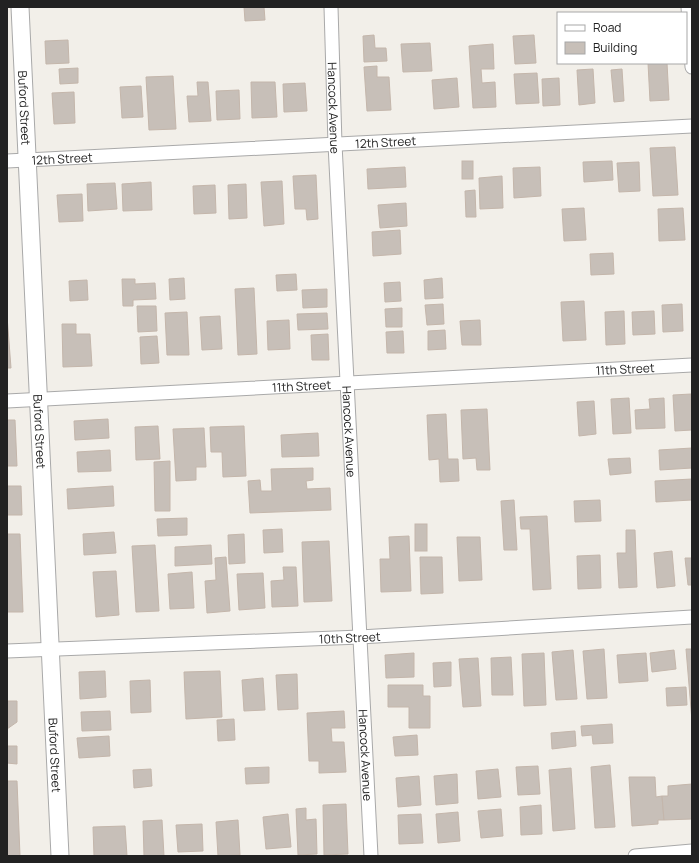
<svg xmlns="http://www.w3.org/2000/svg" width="699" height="863" font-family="Manrope,sans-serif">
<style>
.building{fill:#c7bfb8;stroke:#c4b6ab}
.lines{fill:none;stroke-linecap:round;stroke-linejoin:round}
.minor-casing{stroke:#a9a9a9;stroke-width:15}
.tertiary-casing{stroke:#a9a9a9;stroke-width:19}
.minor{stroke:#fff;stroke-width:13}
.tertiary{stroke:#fff;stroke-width:17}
.labels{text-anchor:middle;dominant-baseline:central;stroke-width:3;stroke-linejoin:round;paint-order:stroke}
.street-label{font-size:12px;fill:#222;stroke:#fff}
</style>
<rect width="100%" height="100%" fill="#f2efe9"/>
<g class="building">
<path d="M244 7H264L265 20 245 21Z"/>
<path d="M374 35 375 48H386L387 61 364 62 363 36Z"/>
<path d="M534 35 536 63 515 64 513 36Z"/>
<path d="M68 40 69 63 46 64 45 41Z"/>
<path d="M430 43 432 71 403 72 401 44Z"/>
<path d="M493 44 494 69H481L482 83 495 82 496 107 473 108 469 46Z"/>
<path d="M648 63H667L669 100 650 101Z"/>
<path d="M377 66V77H389L391 110 367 111 364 67Z"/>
<path d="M78 68V83L60 84 59 69Z"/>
<path d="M593 69 595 103 579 105 577 70Z"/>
<path d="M622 69 624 101 614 102 611 70Z"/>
<path d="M537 73 539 103 516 104 514 74Z"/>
<path d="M173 76 176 129 149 130 146 77Z"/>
<path d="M457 78 459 107 434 109 432 80Z"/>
<path d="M559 78 560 105 543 106 542 79Z"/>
<path d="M197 82H208L211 121 189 122 187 96H198Z"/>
<path d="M251 82H275L277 117 252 118Z"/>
<path d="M305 83 307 111 284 112 283 84Z"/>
<path d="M141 86 143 117 122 118 120 87Z"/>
<path d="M239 90 240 119 217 120 216 91Z"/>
<path d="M74 92 75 123 54 124 52 93Z"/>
<path d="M675 147 678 195 653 196 650 148Z"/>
<rect x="462" y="161" width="11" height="18"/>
<path d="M612 161 613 180 584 182 583 162Z"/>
<path d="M639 162 640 191 619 192 617 163Z"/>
<path d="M405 167 406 187 368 189 367 169Z"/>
<path d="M540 167 541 196 514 198 513 168Z"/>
<path d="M316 175 318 219 307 220 306 209H295L293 176Z"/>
<path d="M502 176 503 208 480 209 479 178Z"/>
<path d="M282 181 284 224 264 226 261 182Z"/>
<path d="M151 182 152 210 123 211 122 184Z"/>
<path d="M115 183 117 209 88 211 87 184Z"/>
<path d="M246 184 247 218 229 219 228 185Z"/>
<path d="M215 185 216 213 194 214 193 186Z"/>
<path d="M475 190 476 217H466L465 191Z"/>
<path d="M82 194 83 221 59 222 57 195Z"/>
<path d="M406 203 407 226 380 228 378 205Z"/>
<path d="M584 208 586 240 564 241 562 209Z"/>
<path d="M683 208 685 240 659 241 658 209Z"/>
<path d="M400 230 401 254 373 256 372 232Z"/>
<path d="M613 253 614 274 591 275 590 254Z"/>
<path d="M296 274 297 290 277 291 276 275Z"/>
<path d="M184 278 185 299 170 300 169 279Z"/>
<path d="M442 278 443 298 425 299 424 280Z"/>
<path d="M122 279H135V284L155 283 156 299 133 300V306H123Z"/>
<path d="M87 280 88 300 70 301 69 281Z"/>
<path d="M400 282 401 301 385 302 384 283Z"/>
<path d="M254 288 257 354 238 355 235 289Z"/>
<path d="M327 289V307L303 308 302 290Z"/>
<path d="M584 301 586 340 563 341 561 302Z"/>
<path d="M443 304 444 324 427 325 425 305Z"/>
<path d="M682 304 683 331 663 332 662 305Z"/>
<path d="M137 306H156L157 331 138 332Z"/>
<path d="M402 308V327H386L385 309Z"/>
<path d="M624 311 625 344 606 345 605 312Z"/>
<path d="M654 311 655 334 633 335 632 312Z"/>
<path d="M187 312 189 355H167L165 313Z"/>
<path d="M327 313 328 329 298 330 297 314Z"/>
<path d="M7 316 11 368H7Z"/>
<path d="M220 316 222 349 202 350 200 317Z"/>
<path d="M289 320 290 349 268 350 267 321Z"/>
<path d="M480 320 481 345H462L460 321Z"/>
<path d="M62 324H76V334H90L92 366 63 367Z"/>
<path d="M445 330 446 349 428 350V331Z"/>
<path d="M403 331 404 353H387L386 332Z"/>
<path d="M328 334 329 360H312L311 335Z"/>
<path d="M157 336 159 363 141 364 140 337Z"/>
<path d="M691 394 692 430 675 431 673 395Z"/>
<path d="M629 398 631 433 613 434 611 399Z"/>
<path d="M664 398 665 428 636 429 635 410 650 409 649 399Z"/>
<path d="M594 401 596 434 579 436 577 402Z"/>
<path d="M487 409 490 470H477L476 458 463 459 461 410Z"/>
<path d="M446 414 448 459H458L459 481 440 482 439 459 429 460 427 415Z"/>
<path d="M108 419 109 438 75 440 74 421Z"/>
<path d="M7 420H15L17 466H7Z"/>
<path d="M158 426 160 459 136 460 135 427Z"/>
<path d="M244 426 246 476 223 477 222 452H211L210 427Z"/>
<path d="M204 428 206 467H196V480L176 481 173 429Z"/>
<path d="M318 433 319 456 282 457 281 435Z"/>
<path d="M692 448V468L660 470 659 450Z"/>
<path d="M110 450 111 471 78 472 77 452Z"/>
<path d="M630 458 631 473 610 475 608 459Z"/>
<path d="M170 461V511H155L154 462Z"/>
<path d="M313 468V480L306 481 307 489 330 488 331 510 250 513 248 481 260 480 261 491H272L271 469Z"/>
<path d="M692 479V500L656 502 655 481Z"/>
<path d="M7 486H21L22 515H7Z"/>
<path d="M113 486 114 506 68 509 67 489Z"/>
<path d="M514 500 517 550H504L501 501Z"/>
<path d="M600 500 601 521 575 522 574 501Z"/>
<path d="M547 516 551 589 533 590 530 529H521L520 517Z"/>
<path d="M187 518V535L158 536 157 519Z"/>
<rect x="415" y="524" width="12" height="27"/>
<path d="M282 529 283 552 264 553 263 530Z"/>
<path d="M626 530H635L637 587 619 588 617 553H626Z"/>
<path d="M114 532 116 553 84 555 83 534Z"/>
<path d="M7 534H20L23 612H7Z"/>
<path d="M244 534 245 563 229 564 228 535Z"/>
<path d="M409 536 411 591 381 592 380 559H390L389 537Z"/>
<path d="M457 537H480L482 580 459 581Z"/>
<path d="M329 541 332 601 304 602 302 542Z"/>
<path d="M155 545 159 611 136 612 132 546Z"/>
<path d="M211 545 212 564 175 566V547Z"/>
<path d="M672 551 675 586 657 588 654 553Z"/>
<path d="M600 555 601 588 578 589 577 556Z"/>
<path d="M226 557 230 611 207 613 205 581 216 580 215 558Z"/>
<path d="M420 557H442L443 593 421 594Z"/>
<path d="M685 558H692V585H688Z"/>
<path d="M283 567H296L298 606 272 607 271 581 284 580Z"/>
<path d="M116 571 119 615 96 617 93 572Z"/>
<path d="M192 572 194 608 170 609 168 574Z"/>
<path d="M263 573 265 608 239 610 237 574Z"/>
<path d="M604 649 607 698 587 699 583 651Z"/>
<path d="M686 649H692V721Z"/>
<path d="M573 650 577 699 556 700 552 652Z"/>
<path d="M674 650 676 669 652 672 650 653Z"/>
<path d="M414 653V677L386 678 385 655Z"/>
<path d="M544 653 546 705 524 706 522 654Z"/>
<path d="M646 653 648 681 619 683 617 655Z"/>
<path d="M511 657 513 695H492L491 658Z"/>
<path d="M478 658 481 706 463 707 459 659Z"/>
<path d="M451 662V686L434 687 433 663Z"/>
<path d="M105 671 106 697 80 699 79 672Z"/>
<path d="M220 671 222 717 186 719 184 672Z"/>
<path d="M297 674 298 709 278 710 276 675Z"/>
<path d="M263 678 265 710 244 711 242 680Z"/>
<path d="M150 680 151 712 131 713 130 681Z"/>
<path d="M388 685H423V696H430V728H409V707H388Z"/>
<path d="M686 687 687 705 667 706 666 688Z"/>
<path d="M7 701H17V722L7 729Z"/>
<path d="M110 711 111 730 82 731 81 712Z"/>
<path d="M344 711 345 728H331L332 742H344L346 772 319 773V761H309L307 713Z"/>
<path d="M234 719 235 740 218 741 217 720Z"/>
<path d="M612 724 613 743 593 744 592 735 582 736 581 726Z"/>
<path d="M575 731 576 746 552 749 551 733Z"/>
<path d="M417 735 418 755 395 756 393 737Z"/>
<path d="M109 736 110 756 79 758 77 738Z"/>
<path d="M7 746H17V764L7 763Z"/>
<path d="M610 765 615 827 595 828 591 767Z"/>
<path d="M538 766 540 794 518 795 516 767Z"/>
<path d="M269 767V783L246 784 245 768Z"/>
<path d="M571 768 575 829 553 831 549 770Z"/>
<path d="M151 769 152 786 134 788 133 770Z"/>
<path d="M498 769 501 797 478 799 476 771Z"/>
<path d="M457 774 458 803 436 805 434 776Z"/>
<path d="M419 776 421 805 398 807 396 778Z"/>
<path d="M629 777H655L656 797 662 796 664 820H658V824L632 826Z"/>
<path d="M7 781H17L20 856H7Z"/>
<path d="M692 784V819L664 820 662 796H668V786Z"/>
<path d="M346 804 348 854 324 855 323 805Z"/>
<path d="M541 805 542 834 521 835 520 807Z"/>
<path d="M306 808V820L316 819 317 854 298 855 296 809Z"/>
<path d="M501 809 503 836 481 838 478 811Z"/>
<path d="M458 812 460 841 438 843 436 814Z"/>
<path d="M288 814 291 847 266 849 263 817Z"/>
<path d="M421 814 423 843 399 844 398 815Z"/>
<path d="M162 820 164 856H144L143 821Z"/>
<path d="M238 820 240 855 218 856 216 822Z"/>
<path d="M202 824 203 851 178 852 176 825Z"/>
<path d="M125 826 127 856H94L93 827Z"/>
</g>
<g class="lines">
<defs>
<g id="minor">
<path id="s1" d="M331 7 335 144 371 856"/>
<path d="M688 7 692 67"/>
<path id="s2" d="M7 161 692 126"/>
<path id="s3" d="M7 401 692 365"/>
<path id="s4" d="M7 651 360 637 692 617"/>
<path d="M635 856 692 851"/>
</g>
<g id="tertiary">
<path id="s5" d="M20 7 60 856"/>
</g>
</defs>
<use href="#minor" class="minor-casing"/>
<use href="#tertiary" class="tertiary-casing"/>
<use href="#minor" class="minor"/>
<use href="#tertiary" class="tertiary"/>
</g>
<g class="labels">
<g class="street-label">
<text stroke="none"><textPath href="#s5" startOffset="101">Buford Street</textPath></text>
<text stroke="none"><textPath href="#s1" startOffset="101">Hancock Avenue</textPath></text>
<text stroke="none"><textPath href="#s2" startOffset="379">12th Street</textPath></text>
<text stroke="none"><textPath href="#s2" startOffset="55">12th Street</textPath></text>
<text stroke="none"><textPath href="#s3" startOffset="619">11th Street</textPath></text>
<text stroke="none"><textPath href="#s3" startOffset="295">11th Street</textPath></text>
<text stroke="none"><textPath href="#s5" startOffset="425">Buford Street</textPath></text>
<text stroke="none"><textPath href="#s1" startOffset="425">Hancock Avenue</textPath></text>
<text stroke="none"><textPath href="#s4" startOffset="343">10th Street</textPath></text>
<text stroke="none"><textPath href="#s5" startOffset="749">Buford Street</textPath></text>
<text stroke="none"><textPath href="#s1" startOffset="749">Hancock Avenue</textPath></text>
</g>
</g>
<rect width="699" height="863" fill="none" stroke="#222222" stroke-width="16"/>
<rect x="557" y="12" width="130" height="52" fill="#ffffff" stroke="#a7a7a7"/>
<rect x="565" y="25" width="20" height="6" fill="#ffffff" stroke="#a7a7a7"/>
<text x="593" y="32" font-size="12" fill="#222222">Road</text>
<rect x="565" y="42" width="20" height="12" fill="#c7bfb8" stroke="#a7a7a7"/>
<text x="593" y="52" font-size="12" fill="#222222">Building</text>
</svg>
